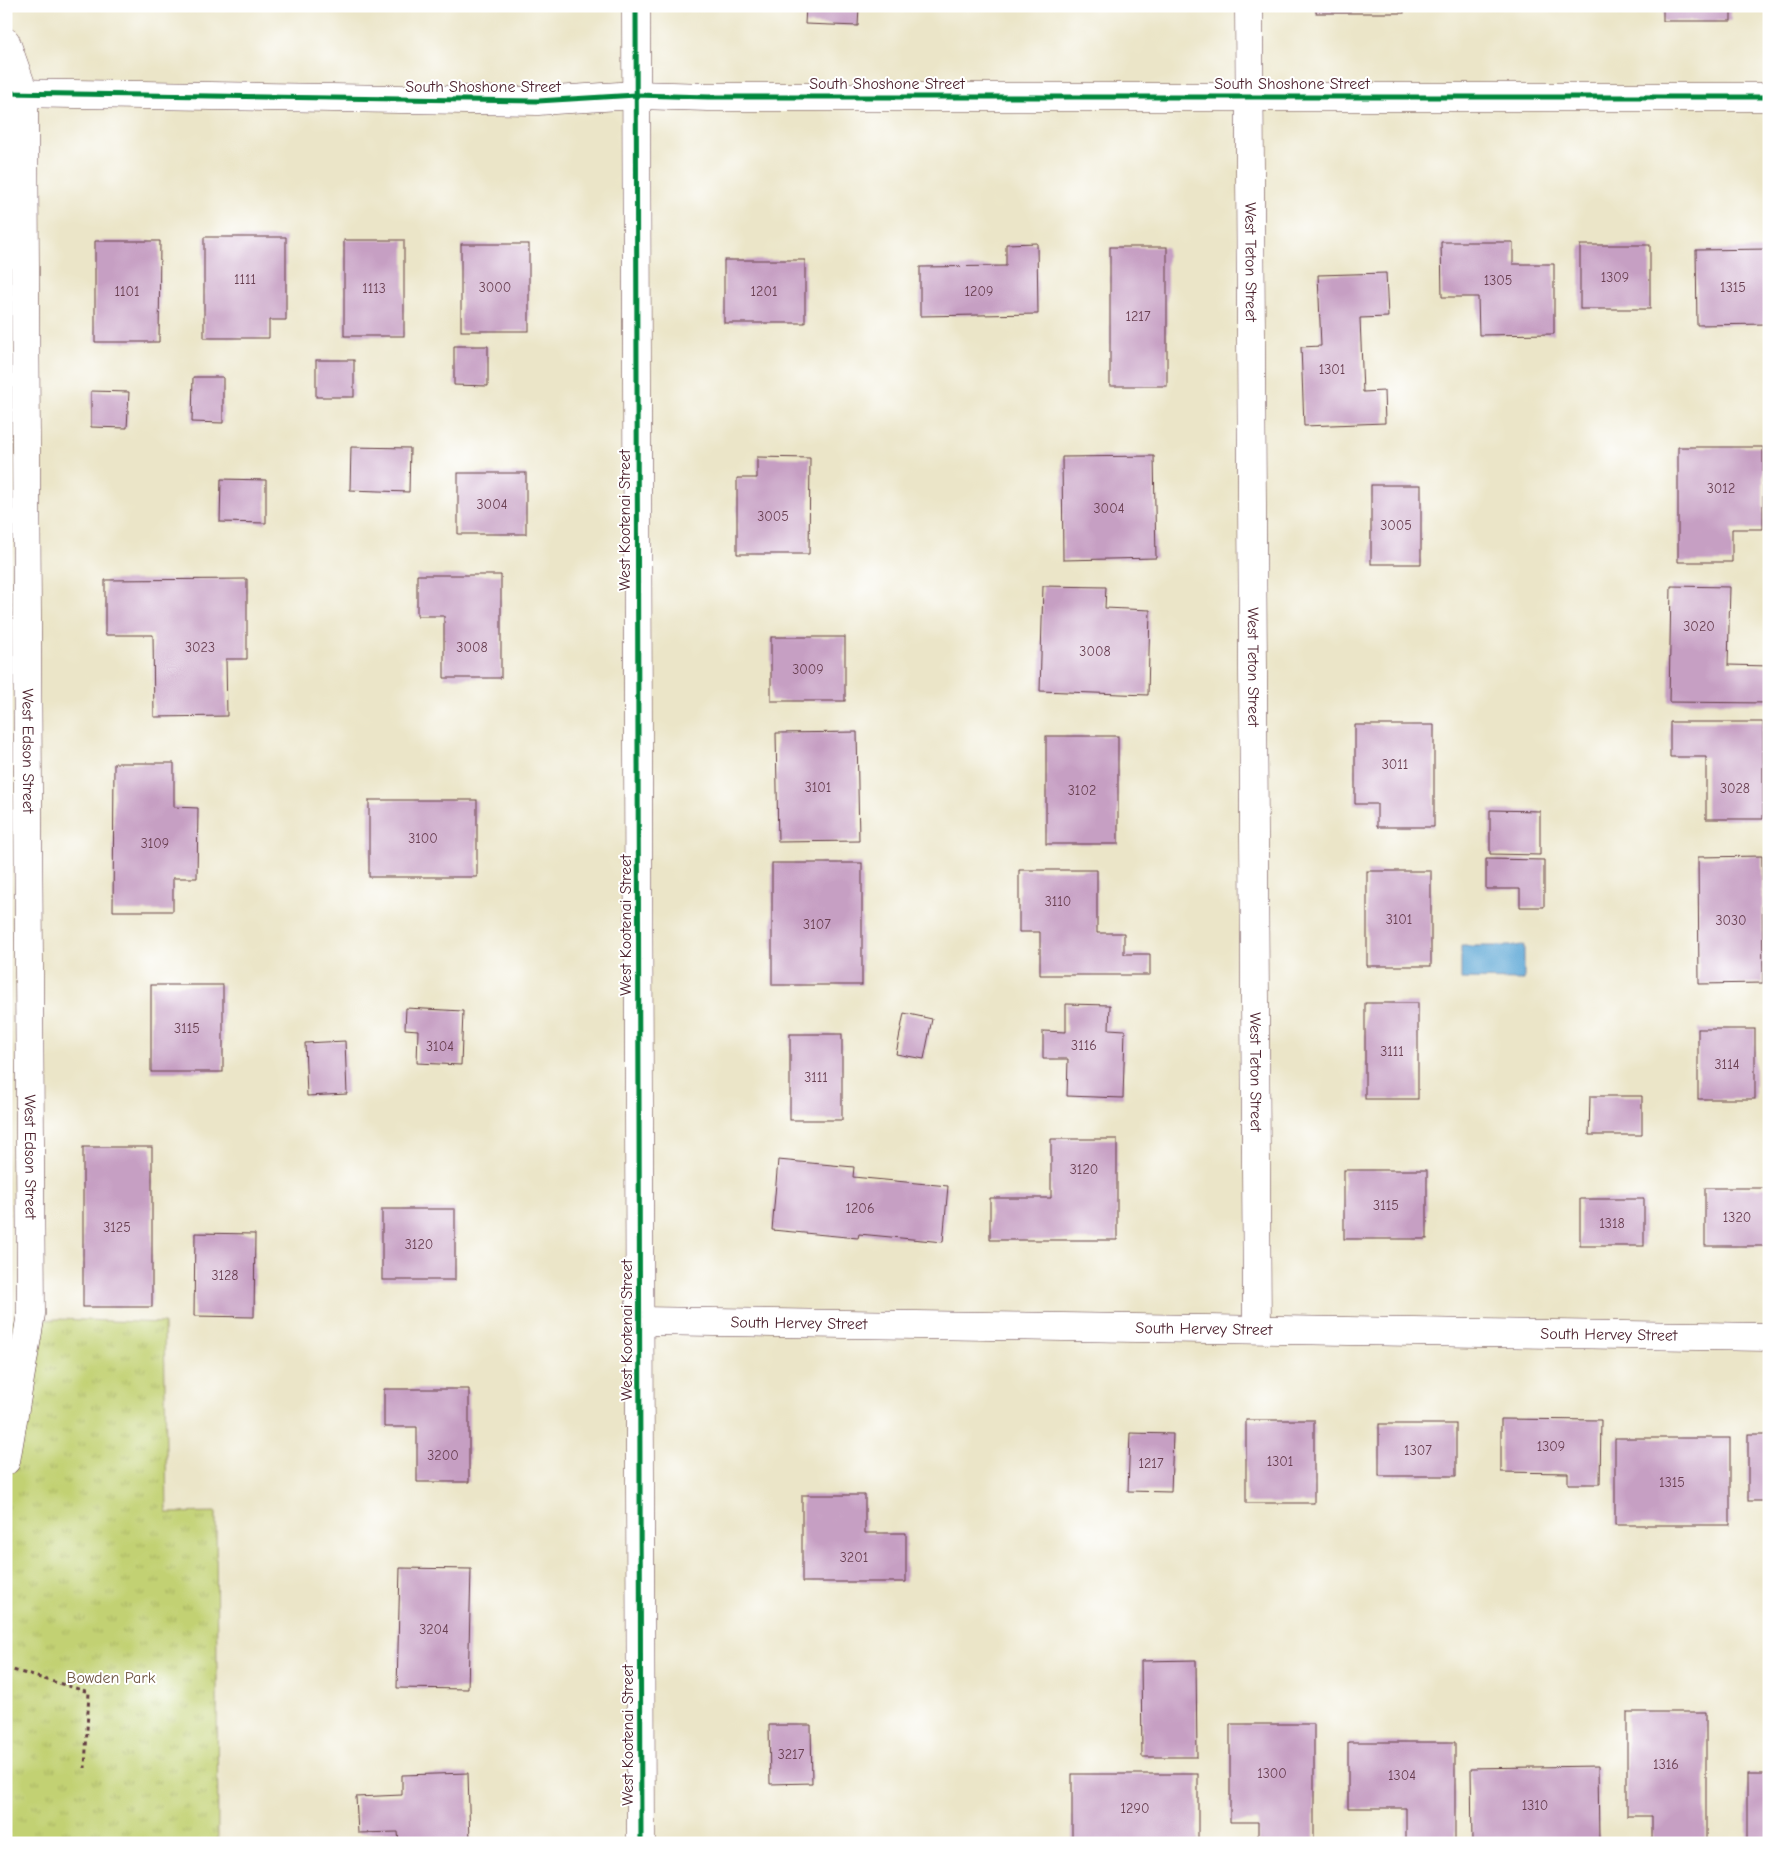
<svg xmlns="http://www.w3.org/2000/svg" width="1775" height="1849" font-family="'Comic Neue',sans-serif">
<style>
.park{fill:url(#park-tufts);stroke:#86784f}
.water{fill:#5da7d5;stroke:#546380}
.building{fill:#c69fc3}
.lines{fill:none;stroke-linecap:round;stroke-linejoin:round}
.street-casing{stroke:#623d43;stroke-width:29}
.secondary-casing{stroke:#623d43;stroke-width:29}
.path{stroke:#623d43;stroke-width:3;stroke-dasharray:4 4;stroke-linecap:butt}
.street{stroke:#fff;stroke-width:28}
.secondary{stroke:#fff;stroke-width:28}
.cycleway-casing{stroke:#fff;stroke-width:8}
.cycleway{stroke:#00873e;stroke-width:5}
.labels{text-anchor:middle;dominant-baseline:central;stroke-width:4;stroke-linejoin:round;paint-order:stroke}
.number-label{font-size:14px;fill:#693f51}
.street-label{font-size:16px;fill:#4a1f2b;stroke:#fff}
.park-label{font-size:16px;fill:#6e5441;stroke:#fff}
</style>
<defs>
<pattern id="park-tufts" width="24" height="20" patternUnits="userSpaceOnUse" patternTransform="scale(1.25)"><rect width="24" height="20" fill="#c2d173"/><path d="M3 7l-1-3M5 7V3M7 7l1-3M15 17l-1-3M17 17v-4M19 17l1-3" fill="none" stroke="#a8b364"/></pattern>
</defs>
<rect width="100%" height="100%" fill="#fff"/>
<filter id="ink" filterUnits="userSpaceOnUse"><feTurbulence type="fractalNoise" baseFrequency=".02" numOctaves="2"/><feDisplacementMap in="SourceGraphic" scale="10" xChannelSelector="R" yChannelSelector="G"/><feConvolveMatrix kernelMatrix="1 2 1 2 8 2 1 2 1" color-interpolation-filters="sRGB"/></filter>
<filter id="wash" filterUnits="userSpaceOnUse"><feTurbulence type="fractalNoise" baseFrequency=".0096" numOctaves="4" result="noise"/><feDisplacementMap in="SourceGraphic" scale="20" xChannelSelector="R" yChannelSelector="G"/><feGaussianBlur stdDeviation="1.12" result="paint"/><feColorMatrix in="noise" values="0 0 0 0 0 0 0 0 0 0 0 0 0 0 0 0 0 1.4 0 .05"/><feComposite in="paint" operator="in"/></filter>
<g filter="url(#wash)">
<rect width="100%" height="100%" fill="#ebe5c8"/>
<polygon class="park" points="58,1319 164,1323 167,1513 216,1512 218,1843 6,1843 6,1321"/>
<polygon class="water" points="1461,946 1524,946 1524,980 1461,979"/>
<g id="blocks">
<g class="building">
<polygon points="806,6 859,6 858,26 805,24"/>
<rect x="1316" y="6" width="88" height="7"/>
<rect x="1663" y="6" width="68" height="15"/>
<polygon points="204,237 286,237 286,320 269,320 269,338 204,338"/>
<rect x="344" y="240" width="60" height="96"/>
<polygon points="95,241 160,241 159,342 95,342"/>
<polygon points="1441,242 1513,242 1513,264 1554,264 1554,334 1479,335 1478,297 1442,297"/>
<polygon points="1037,243 1038,314 920,316 920,267 1006,266 1006,244"/>
<rect x="461" y="244" width="68" height="87"/>
<rect x="1580" y="245" width="70" height="64"/>
<rect x="1110" y="247" width="57" height="139"/>
<polygon points="1769,249 1769,324 1697,325 1696,250"/>
<rect x="724" y="260" width="81" height="63"/>
<polygon points="1386,273 1388,317 1360,318 1363,392 1384,391 1385,423 1304,426 1301,347 1321,346 1318,275"/>
<polygon points="454,346 488,346 488,386 454,385"/>
<rect x="316" y="360" width="38" height="37"/>
<polygon points="193,377 223,377 223,423 192,422"/>
<polygon points="91,391 129,392 127,428 91,427"/>
<polygon points="351,447 410,448 409,492 350,490"/>
<polygon points="1678,447 1763,447 1763,529 1732,529 1732,562 1678,562"/>
<polygon points="1154,456 1156,558 1063,560 1062,457"/>
<polygon points="757,457 810,458 809,554 737,554 737,478 757,478"/>
<rect x="458" y="473" width="68" height="61"/>
<polygon points="221,479 266,480 266,523 220,522"/>
<rect x="1371" y="485" width="50" height="79"/>
<polygon points="417,575 501,575 501,678 444,678 444,616 417,616"/>
<polygon points="247,579 247,659 226,659 227,716 154,717 153,635 105,635 105,580"/>
<polygon points="1043,586 1106,587 1105,608 1150,610 1148,695 1040,691"/>
<polygon points="1671,586 1730,587 1728,665 1769,666 1769,703 1669,702"/>
<rect x="771" y="637" width="74" height="64"/>
<polygon points="1670,722 1763,722 1763,819 1706,819 1706,757 1670,757"/>
<polygon points="1355,725 1434,725 1434,827 1377,827 1377,804 1355,804"/>
<polygon points="857,732 859,841 778,842 776,733"/>
<rect x="1046" y="736" width="72" height="108"/>
<polygon points="114,763 174,763 174,807 198,808 197,878 173,878 173,911 113,911"/>
<rect x="369" y="800" width="108" height="77"/>
<polygon points="1490,810 1540,811 1540,855 1490,854"/>
<polygon points="1762,856 1763,983 1699,984 1698,857"/>
<polygon points="1486,859 1544,860 1544,907 1520,907 1520,889 1486,889"/>
<rect x="772" y="863" width="90" height="122"/>
<polygon points="1019,870 1097,870 1097,933 1124,933 1124,954 1150,954 1150,975 1040,975 1040,932 1019,932"/>
<rect x="1367" y="871" width="64" height="95"/>
<rect x="151" y="985" width="72" height="87"/>
<rect x="1365" y="1003" width="53" height="96"/>
<polygon points="1066,1004 1110,1005 1109,1029 1125,1030 1123,1098 1067,1096 1068,1059 1043,1059 1043,1031 1066,1032"/>
<polygon points="406,1008 463,1011 461,1065 417,1063 418,1030 405,1029"/>
<polygon points="904,1013 932,1019 924,1059 896,1054"/>
<rect x="1698" y="1029" width="57" height="70"/>
<rect x="790" y="1034" width="52" height="86"/>
<polygon points="345,1041 347,1094 307,1096 305,1043"/>
<polygon points="1590,1096 1642,1096 1642,1135 1589,1135"/>
<polygon points="1051,1139 1117,1139 1117,1240 990,1240 990,1198 1051,1198"/>
<rect x="83" y="1147" width="69" height="160"/>
<polygon points="778,1160 854,1167 853,1177 948,1186 943,1242 859,1234 858,1238 772,1230"/>
<rect x="1344" y="1170" width="83" height="69"/>
<rect x="1705" y="1188" width="64" height="58"/>
<rect x="1580" y="1199" width="64" height="47"/>
<rect x="382" y="1209" width="73" height="71"/>
<polygon points="195,1233 255,1234 254,1317 194,1316"/>
<polygon points="384,1389 469,1389 469,1482 417,1482 417,1427 384,1427"/>
<polygon points="1501,1419 1601,1420 1600,1484 1568,1484 1568,1473 1501,1472"/>
<rect x="1246" y="1420" width="68" height="83"/>
<rect x="1379" y="1424" width="77" height="52"/>
<polygon points="1130,1433 1173,1434 1171,1492 1128,1491"/>
<rect x="1748" y="1434" width="21" height="67"/>
<rect x="1615" y="1438" width="115" height="87"/>
<polygon points="802,1495 865,1495 865,1533 906,1533 906,1582 802,1582"/>
<polygon points="400,1568 471,1569 468,1689 397,1688"/>
<polygon points="1196,1660 1197,1757 1142,1757 1141,1661"/>
<polygon points="1627,1712 1706,1712 1706,1843 1652,1843 1652,1816 1627,1816"/>
<polygon points="1230,1724 1314,1724 1314,1843 1258,1843 1258,1822 1230,1822"/>
<polygon points="769,1725 811,1725 812,1783 770,1784"/>
<polygon points="1348,1742 1455,1742 1455,1843 1406,1843 1406,1808 1348,1808"/>
<polygon points="1598,1766 1599,1842 1472,1843 1471,1768"/>
<polygon points="468,1773 470,1843 399,1843 398,1832 358,1833 356,1797 402,1795 402,1775"/>
<rect x="1072" y="1774" width="126" height="69"/>
<rect x="1747" y="1774" width="22" height="69"/>
</g>
</g>
</g>
<g filter="url(#ink)">
<use href="#blocks" fill-opacity="0" stroke="#623d43" stroke-width="1"/>
<g class="lines">
<g class="street-casing">
<g id="street">
<path id="s1" d="M1249,6L1257,1329"/>
<path id="s2" d="M6,42L24,93L31,1314L6,1461"/>
<polyline points="6,93 538,101 636,95 708,97 1769,97"/>
<path id="s3" d="M639,1321L1769,1337"/>
</g>
</g>
<g class="secondary-casing">
<polyline id="secondary" points="636,6 641,1843"/>
</g>
<polyline class="path" points="6,1668 89,1692 85,1768"/>
<use href="#street" class="street"/>
<use href="#secondary" class="secondary"/>
<g class="cycleway-casing">
<g id="cycleway">
<polyline points="636,6 641,1843"/>
<polyline points="6,93 538,101 636,95 708,97 1769,97"/>
</g>
</g>
<use href="#cycleway" class="cycleway"/>
</g>
</g>
<g class="labels">
<g class="number-label">
<text x="1615" y="277">1309</text>
<text x="245" y="279">1111</text>
<text x="1498" y="280">1305</text>
<text x="495" y="287">3000</text>
<text x="1733" y="287">1315</text>
<text x="374" y="288">1113</text>
<text x="127" y="291">1101</text>
<text x="764" y="291">1201</text>
<text x="979" y="291">1209</text>
<text x="1138" y="316">1217</text>
<text x="1332" y="369">1301</text>
<text x="1721" y="488">3012</text>
<text x="492" y="504">3004</text>
<text x="1109" y="508">3004</text>
<text x="773" y="516">3005</text>
<text x="1396" y="525">3005</text>
<text x="1699" y="626">3020</text>
<text x="200" y="647">3023</text>
<text x="472" y="647">3008</text>
<text x="1095" y="651">3008</text>
<text x="808" y="669">3009</text>
<text x="1395" y="764">3011</text>
<text x="818" y="787">3101</text>
<text x="1735" y="788">3028</text>
<text x="1082" y="790">3102</text>
<text x="423" y="838">3100</text>
<text x="155" y="843">3109</text>
<text x="1058" y="901">3110</text>
<text x="1399" y="919">3101</text>
<text x="1731" y="920">3030</text>
<text x="817" y="924">3107</text>
<text x="187" y="1028">3115</text>
<text x="1084" y="1045">3116</text>
<text x="440" y="1046">3104</text>
<text x="1392" y="1051">3111</text>
<text x="1727" y="1064">3114</text>
<text x="816" y="1077">3111</text>
<text x="1084" y="1169">3120</text>
<text x="1386" y="1205">3115</text>
<text x="860" y="1208">1206</text>
<text x="1737" y="1217">1320</text>
<text x="1612" y="1223">1318</text>
<text x="117" y="1227">3125</text>
<text x="419" y="1244">3120</text>
<text x="225" y="1275">3128</text>
<text x="1551" y="1446">1309</text>
<text x="1418" y="1450">1307</text>
<text x="443" y="1455">3200</text>
<text x="1280" y="1461">1301</text>
<text x="1151" y="1463">1217</text>
<text x="1672" y="1482">1315</text>
<text x="854" y="1557">3201</text>
<text x="434" y="1629">3204</text>
<text x="791" y="1754">3217</text>
<text x="1666" y="1764">1316</text>
<text x="1272" y="1773">1300</text>
<text x="1402" y="1775">1304</text>
<text x="1535" y="1805">1310</text>
<text x="1135" y="1808">1290</text>
</g>
<g class="street-label">
<text x="887" y="84">South Shoshone Street</text>
<text x="1292" y="84">South Shoshone Street</text>
<text x="483" y="87">South Shoshone Street</text>
<text stroke="none"><textPath href="#s1" startOffset="256">West Teton Street</textPath></text>
<text transform="translate(625 520) rotate(-90)">West Kootenai Street</text>
<text stroke="none"><textPath href="#s1" startOffset="661">West Teton Street</textPath></text>
<text stroke="none"><textPath href="#s2" startOffset="712">West Edson Street</textPath></text>
<text transform="translate(626 925) rotate(-90)">West Kootenai Street</text>
<text stroke="none"><textPath href="#s1" startOffset="1066">West Teton Street</textPath></text>
<text stroke="none"><textPath href="#s2" startOffset="1118">West Edson Street</textPath></text>
<text stroke="none"><textPath href="#s3" startOffset="160">South Hervey Street</textPath></text>
<text stroke="none"><textPath href="#s3" startOffset="565">South Hervey Street</textPath></text>
<text transform="translate(627 1330) rotate(-90)">West Kootenai Street</text>
<text stroke="none"><textPath href="#s3" startOffset="970">South Hervey Street</textPath></text>
<text transform="translate(628 1735) rotate(-90)">West Kootenai Street</text>
</g>
<g class="park-label">
<text x="111" y="1678">Bowden Park</text>
</g>
</g>
<rect width="1775" height="1849" fill="none" stroke="#fff" stroke-width="25"/>
</svg>
